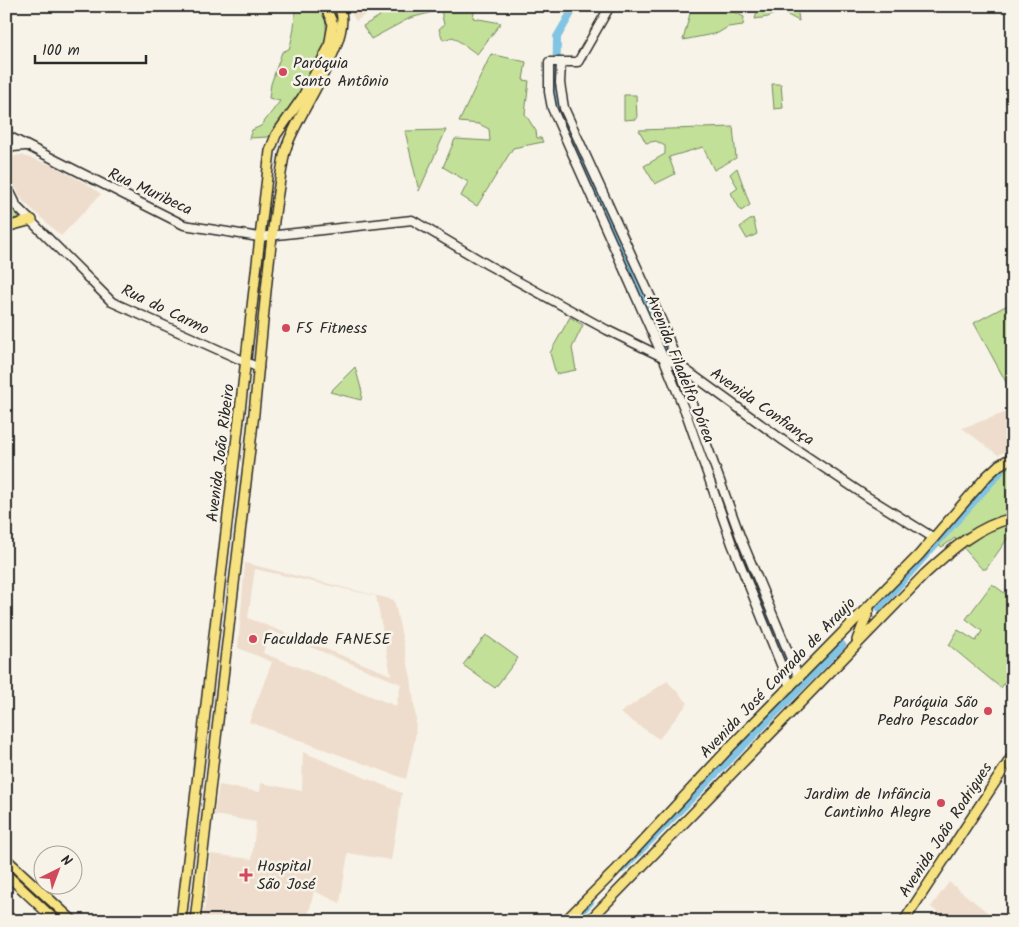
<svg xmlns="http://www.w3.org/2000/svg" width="1019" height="927" font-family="Kalam,sans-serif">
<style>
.built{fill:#edc;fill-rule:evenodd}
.green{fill:#c2e098;stroke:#768662}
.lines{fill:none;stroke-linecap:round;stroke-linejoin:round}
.canal{stroke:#82c4e3;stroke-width:8}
.minor-casing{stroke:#2b2b2b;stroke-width:11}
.major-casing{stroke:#2b2b2b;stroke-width:12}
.minor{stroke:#f7f3e8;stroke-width:8}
.major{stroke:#f7e281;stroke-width:9}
.poi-dot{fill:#d1495b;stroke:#f7f3e8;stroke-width:2}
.labels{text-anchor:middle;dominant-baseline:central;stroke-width:5;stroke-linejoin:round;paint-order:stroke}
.poi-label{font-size:16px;fill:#2b2b2b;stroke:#f7f3e8;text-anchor:start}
.street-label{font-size:16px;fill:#2b2b2b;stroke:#f7f3e8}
</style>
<rect width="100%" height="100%" fill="#f7f3e8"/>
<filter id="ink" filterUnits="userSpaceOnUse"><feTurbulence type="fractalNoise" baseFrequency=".02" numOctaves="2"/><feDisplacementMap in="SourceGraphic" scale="10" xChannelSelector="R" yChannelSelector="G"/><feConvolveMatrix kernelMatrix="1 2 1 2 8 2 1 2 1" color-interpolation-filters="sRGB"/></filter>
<g filter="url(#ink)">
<g class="built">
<polygon points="347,6 378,6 356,21"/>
<polygon points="21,155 52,165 87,184 101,194 61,236 23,201 11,179 7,168 11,157"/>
<polygon points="1013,410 1013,448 998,455 962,428"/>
<path d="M245,563L394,600L411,678L416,719L415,739L406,779L249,722L272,662L238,648ZM255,569L376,596L391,675L248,618ZM269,630L401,684L396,706L263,653Z"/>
<polygon points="667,681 688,703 659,739 620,713"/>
<polygon points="303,752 402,793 391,860 348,853 340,903 314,891 307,921 203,921 211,854 252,859 256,822 214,815 219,785 260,792 261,783 302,791"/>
<polygon points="949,882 977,904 999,921 948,921 931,907"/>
</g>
<g class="green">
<path d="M295,6H321C325,15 327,26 326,36C322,62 285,116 268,137L249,138L252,130L261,126L280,101L269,98L271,84L282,52L289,49C294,34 295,22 295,6Z"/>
<polygon points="378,6 475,6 473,18 501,23 477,54 453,37 443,40 439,29 444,25 441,10 410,18 371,39 363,26 380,16 375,8"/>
<polygon points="692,6 723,6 744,17 743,25 728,27 718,33 683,40"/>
<polygon points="759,6 797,6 799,21 780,11 768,17 755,19"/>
<polygon points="491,54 526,62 523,80 529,81 525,114 536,131 537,138 541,138 543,142 513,148 477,206 461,196 468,182 443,167 455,139 490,141 489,129 479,124 459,122"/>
<polygon points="772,84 781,84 783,108 774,109"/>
<polygon points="624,95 636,95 637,119 624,120"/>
<polygon points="733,127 736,158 714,170 703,147 669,157 675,174 655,184 644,166 665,154 665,146 656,141 646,143 639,130"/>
<polygon points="446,130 419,191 405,131"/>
<polygon points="737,168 750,205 741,211 731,193 738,188 730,174"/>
<polygon points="6,201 24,218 13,219 6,222"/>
<polygon points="753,218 757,234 747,239 740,227"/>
<polygon points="1013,302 1013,395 974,323"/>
<polygon points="570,317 583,325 572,348 576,370 556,374 550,353"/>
<polygon points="355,367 362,392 361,400 330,392"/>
<polygon points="1013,465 1013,531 986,569 982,569 955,538 942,547 939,545 1000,472"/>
<polygon points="992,584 1013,599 1013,670 1001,688 949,645 958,630 976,641 982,631 966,619"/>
<polygon points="486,635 518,658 495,688 463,665"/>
</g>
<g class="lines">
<g class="canal">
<polyline points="575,6 557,37 556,106 669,351"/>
<polyline points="677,375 692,421"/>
<polyline points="700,443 797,686"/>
<polyline points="879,607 1000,472"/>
<polyline points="622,869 842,645"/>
<polyline points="572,921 590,902"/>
</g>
<g class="minor-casing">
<g id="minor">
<polyline points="610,6 578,62 549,62 549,92 552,108 663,357 687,416 732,544 790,687"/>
<polyline points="561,63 560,83 564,108 663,324 740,536 799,678"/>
<polyline points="6,135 184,225 259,237 412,220 488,265 607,330 679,365 784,441 866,496 934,538"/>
<polyline points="6,151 13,147 25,146"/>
<polyline points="6,184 15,202"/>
<polyline points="6,196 112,302 259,368"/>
</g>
</g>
<g class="major-casing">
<g id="major">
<polyline points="6,227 32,220"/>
<polyline points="857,640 869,610"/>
<polyline points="6,859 73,921"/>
<polyline points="6,874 56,921"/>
<polyline points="181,921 270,151 276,135 302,98 329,47 333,24 325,6"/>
<path d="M195,921C213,761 232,600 251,440C262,346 267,250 284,156C290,121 359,34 338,6"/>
<polyline points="565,921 614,872 733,744 919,555 987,476 999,465 1013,457"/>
<path d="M589,921L925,574C951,550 977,526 1013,518"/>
<polyline points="904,921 1013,755"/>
</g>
</g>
<use href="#minor" class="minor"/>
<use href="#major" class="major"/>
</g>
</g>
<g class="poi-dot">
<circle cx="283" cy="72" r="5"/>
<circle cx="286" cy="328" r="5"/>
<circle cx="253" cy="639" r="5"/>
<circle cx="988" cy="711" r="5"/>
<circle cx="941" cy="803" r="5"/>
<path d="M243.5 867.5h5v5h5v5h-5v5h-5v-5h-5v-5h5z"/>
</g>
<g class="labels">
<g class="poi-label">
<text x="293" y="63">Paróquia<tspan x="293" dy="18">Santo Antônio</tspan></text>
<text x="296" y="328">F5 Fitness</text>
<text x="263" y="639">Faculdade FANESE</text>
<text x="978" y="702" text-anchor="end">Paróquia São<tspan x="978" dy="18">Pedro Pescador</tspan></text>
<text x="931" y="794" text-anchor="end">Jardim de Infãncia<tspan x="931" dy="18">Cantinho Alegre</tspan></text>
<text x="257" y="866">Hospital<tspan x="257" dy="18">São José</tspan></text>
</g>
<g class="street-label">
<text transform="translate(150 192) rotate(25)">Rua Muribeca</text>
<text transform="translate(165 310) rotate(26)">Rua do Carmo</text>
<text transform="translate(680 369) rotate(68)">Avenida Filadelfo Dórea</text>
<text transform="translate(762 407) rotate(35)">Avenida Confiança</text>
<text transform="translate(221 453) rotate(-83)">Avenida João Ribeiro</text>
<text transform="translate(778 678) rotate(-46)">Avenida José Conrado de Araujo</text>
<text transform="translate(946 830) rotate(-57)">Avenida João Rodrigues</text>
</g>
</g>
<rect width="1019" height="927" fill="none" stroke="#f7f3e8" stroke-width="25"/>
<rect x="12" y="12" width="994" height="902" fill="none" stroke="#2b2b2b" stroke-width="2" filter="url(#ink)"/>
<g transform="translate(58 870) rotate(42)"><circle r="24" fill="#f7f3e8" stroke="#a5a39c"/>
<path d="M0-4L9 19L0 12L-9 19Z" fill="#d1495b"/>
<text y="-8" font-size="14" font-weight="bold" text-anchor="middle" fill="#2b2b2b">N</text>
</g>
<path d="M35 55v8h111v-8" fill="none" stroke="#2b2b2b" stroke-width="2.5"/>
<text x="42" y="55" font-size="15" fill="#2b2b2b" stroke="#f7f3e8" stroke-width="4" paint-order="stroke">100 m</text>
</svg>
